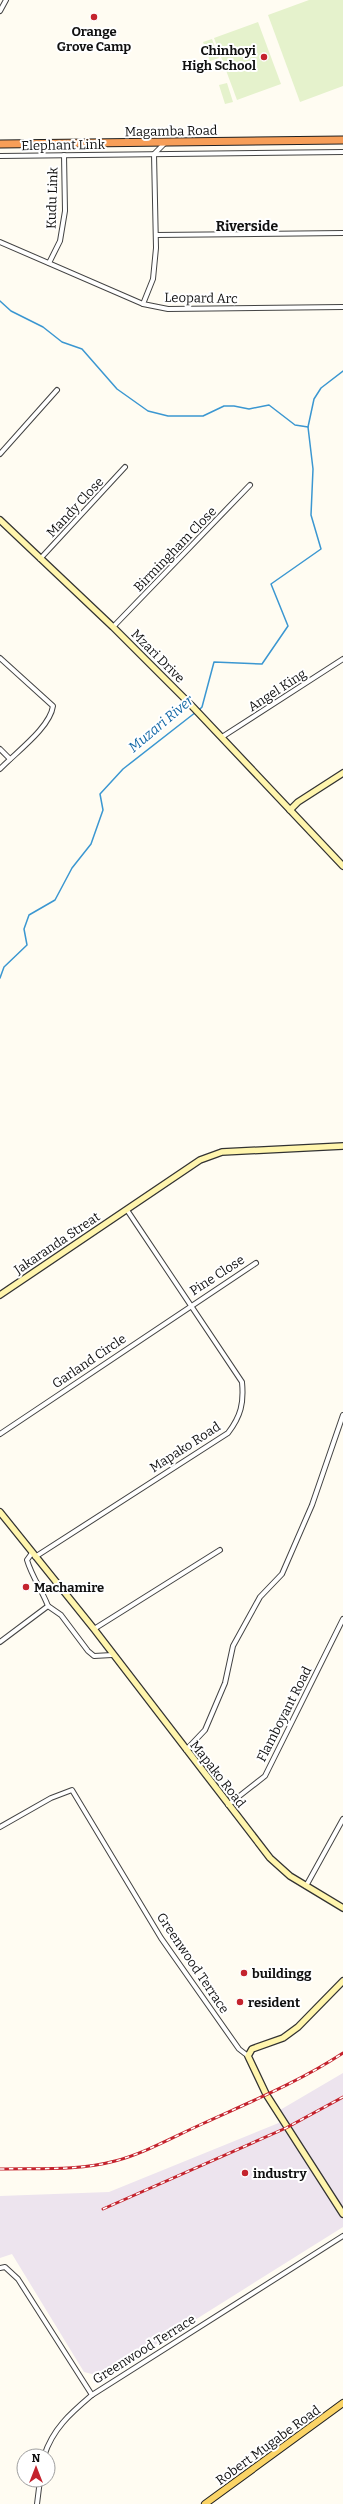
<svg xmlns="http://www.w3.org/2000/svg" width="343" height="2504" font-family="Bitter,serif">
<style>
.industrial{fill:#ede4ee}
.pitch{fill:#e5f2cc}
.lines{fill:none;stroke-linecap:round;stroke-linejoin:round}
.stream{stroke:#3b97d1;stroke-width:1.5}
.street-casing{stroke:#434343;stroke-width:6}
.secondary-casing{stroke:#323232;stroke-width:8}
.primary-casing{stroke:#212121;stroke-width:8}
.highway-casing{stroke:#212121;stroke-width:9}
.street{stroke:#fff;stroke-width:4}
.secondary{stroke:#fff5ad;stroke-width:5.5}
.primary{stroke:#fbd466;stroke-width:6}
.highway{stroke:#f79e58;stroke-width:7}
.rail-casing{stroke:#c4232d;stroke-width:3}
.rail{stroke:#fff;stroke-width:1.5;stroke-dasharray:4.5;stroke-linecap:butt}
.poi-dot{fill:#c4232d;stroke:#fff;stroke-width:1.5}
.labels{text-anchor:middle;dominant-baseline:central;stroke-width:4;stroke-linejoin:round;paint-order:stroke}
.poi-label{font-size:13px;font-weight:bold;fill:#101010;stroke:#fff;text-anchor:start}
.street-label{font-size:13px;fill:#101010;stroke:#fff}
.neighbourhood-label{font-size:14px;font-weight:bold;fill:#101010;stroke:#fff}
.water-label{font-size:14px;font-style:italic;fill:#1569a6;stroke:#fff}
</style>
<rect width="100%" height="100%" fill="#fffcf2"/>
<polygon class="industrial" points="343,2073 343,2227 104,2377 84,2372 12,2254 0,2258 0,2196 109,2192 286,2120 280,2110"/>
<g class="pitch">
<polygon points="309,0 343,0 343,86 300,102 268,15"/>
<polygon points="258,22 281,84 237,100 214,38"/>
<polygon points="212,39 219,58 210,61 203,42"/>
<polygon points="227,83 233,102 225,104 219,85"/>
</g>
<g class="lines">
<g class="stream">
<polyline points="0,301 11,311 43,327 62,342 82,349 117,389 148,411 168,416 203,416 224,406 234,406 249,409 269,405 295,425 308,427"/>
<polyline points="199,710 202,707 214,662 262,664 288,626 271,584 321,549 311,515 313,469 308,427 314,399 321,388 343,371"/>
<polyline points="0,978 4,967 27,945 24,929 29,915 55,900 72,868 91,844 103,810 100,794 123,769 196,712"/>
</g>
<g class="street-casing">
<g id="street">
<polyline points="0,11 6,0"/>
<polyline points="0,156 343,152"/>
<polyline points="156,235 343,233"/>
<polyline points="0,242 143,304 168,309 343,307"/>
<polyline points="49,263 60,241 65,211 64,155"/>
<polyline points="143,304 153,279 156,248 154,154 165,143"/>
<polyline points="0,454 57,390"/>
<polyline points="40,559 125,467"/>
<polyline points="113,627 250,485"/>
<path d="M0,658L53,706C50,728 15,753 0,769"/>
<polyline points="222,737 343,659"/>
<polyline points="0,749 10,759"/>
<polyline points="0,1434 256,1263"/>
<path d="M35,1557L228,1433C241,1416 244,1403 242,1382L127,1210"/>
<polyline points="48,1606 61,1615 88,1651 94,1656 112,1655"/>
<polyline points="94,1629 220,1550"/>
<path d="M0,1642L48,1606C42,1590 32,1577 27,1560L32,1553"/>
<polyline points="186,1750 205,1730 225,1683 233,1646 260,1597 282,1574 312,1505 343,1415"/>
<polyline points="228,1805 265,1776 343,1619"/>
<polyline points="0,1827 51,1798 72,1790 161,1938 239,2049 248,2056"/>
<polyline points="306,1886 343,1819"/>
<polyline points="0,2268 5,2267 18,2279 92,2395 343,2236"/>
<path d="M44,2456C53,2428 71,2413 92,2395"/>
<polyline points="37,2504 40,2480"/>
</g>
</g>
<g class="secondary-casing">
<g id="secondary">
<polyline points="0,520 113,627 191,705 343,866"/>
<polyline points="290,810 298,802 343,773"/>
<polyline points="0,1295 200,1160 222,1152 343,1146"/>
<polyline points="0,1512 94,1629 270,1858 290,1876 343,1908"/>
<polyline points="343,1981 298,2027 283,2038 252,2049 248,2056 266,2094 343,2214"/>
</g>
</g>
<g class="primary-casing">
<polyline id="primary" points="205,2504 343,2403"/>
</g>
<g class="highway-casing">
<polyline id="highway" points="0,144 343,140"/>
</g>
<use href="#street" class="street"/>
<use href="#secondary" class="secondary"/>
<use href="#primary" class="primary"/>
<use href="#highway" class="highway"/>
<g class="rail-casing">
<g id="rail">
<path d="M0,2169C38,2168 78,2171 115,2161C145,2153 173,2137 202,2124C250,2102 299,2082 343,2053"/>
<polyline points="103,2209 286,2128 343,2097"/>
</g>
</g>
<use href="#rail" class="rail"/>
</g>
<g class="poi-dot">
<circle cx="94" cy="17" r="4"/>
<circle cx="264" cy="57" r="4"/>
<circle cx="26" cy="1587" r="4"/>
<circle cx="244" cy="1973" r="4"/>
<circle cx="240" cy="2002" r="4"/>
<circle cx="245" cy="2173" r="4"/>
</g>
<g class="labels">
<g class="poi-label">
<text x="94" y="31" text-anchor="middle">Orange<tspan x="94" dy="15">Grove Camp</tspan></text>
<text x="256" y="50" text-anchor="end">Chinhoyi<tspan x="256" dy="15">High School</tspan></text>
<text x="34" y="1587">Machamire</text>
<text x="252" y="1973">buildingg</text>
<text x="248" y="2002">resident</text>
<text x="253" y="2173">industry</text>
</g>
<g class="street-label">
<text transform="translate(171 131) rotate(-1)">Magamba Road</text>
<text transform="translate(63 145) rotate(-1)">Elephant Link</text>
<text transform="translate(52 198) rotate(-88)">Kudu Link</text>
<text transform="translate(201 298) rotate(1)">Leopard Arc</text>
<text transform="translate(75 507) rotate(-47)">Mandy Close</text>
<text transform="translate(175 549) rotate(-46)">Birmingham Close</text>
<text transform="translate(158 656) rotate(45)">Mzari Drive</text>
<text transform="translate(277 690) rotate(-33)">Angel King</text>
<text transform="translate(57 1243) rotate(-34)">Jakaranda Streat</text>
<text transform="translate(217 1275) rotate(-33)">Pine Close</text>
<text transform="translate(89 1361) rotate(-34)">Garland Circle</text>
<text transform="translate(185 1447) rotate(-33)">Mapako Road</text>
<text transform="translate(284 1714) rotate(-63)">Flamboyant Road</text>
<text transform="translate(218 1774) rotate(52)">Mapako Road</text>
<text transform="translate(193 1963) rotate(56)">Greenwood Terrace</text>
<text transform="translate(144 2349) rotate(-32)">Greenwood Terrace</text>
<text transform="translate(268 2445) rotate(-36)">Robert Mugabe Road</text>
</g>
<g class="neighbourhood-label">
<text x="247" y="226">Riverside</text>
</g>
<g class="water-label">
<text transform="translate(161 724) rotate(-40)">Muzari River</text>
</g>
</g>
<g transform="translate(36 2468)"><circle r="19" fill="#ffffff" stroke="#9f9f9f"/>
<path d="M0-3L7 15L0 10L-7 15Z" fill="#c4232d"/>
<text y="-6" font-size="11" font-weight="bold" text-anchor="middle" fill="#101010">N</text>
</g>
</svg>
